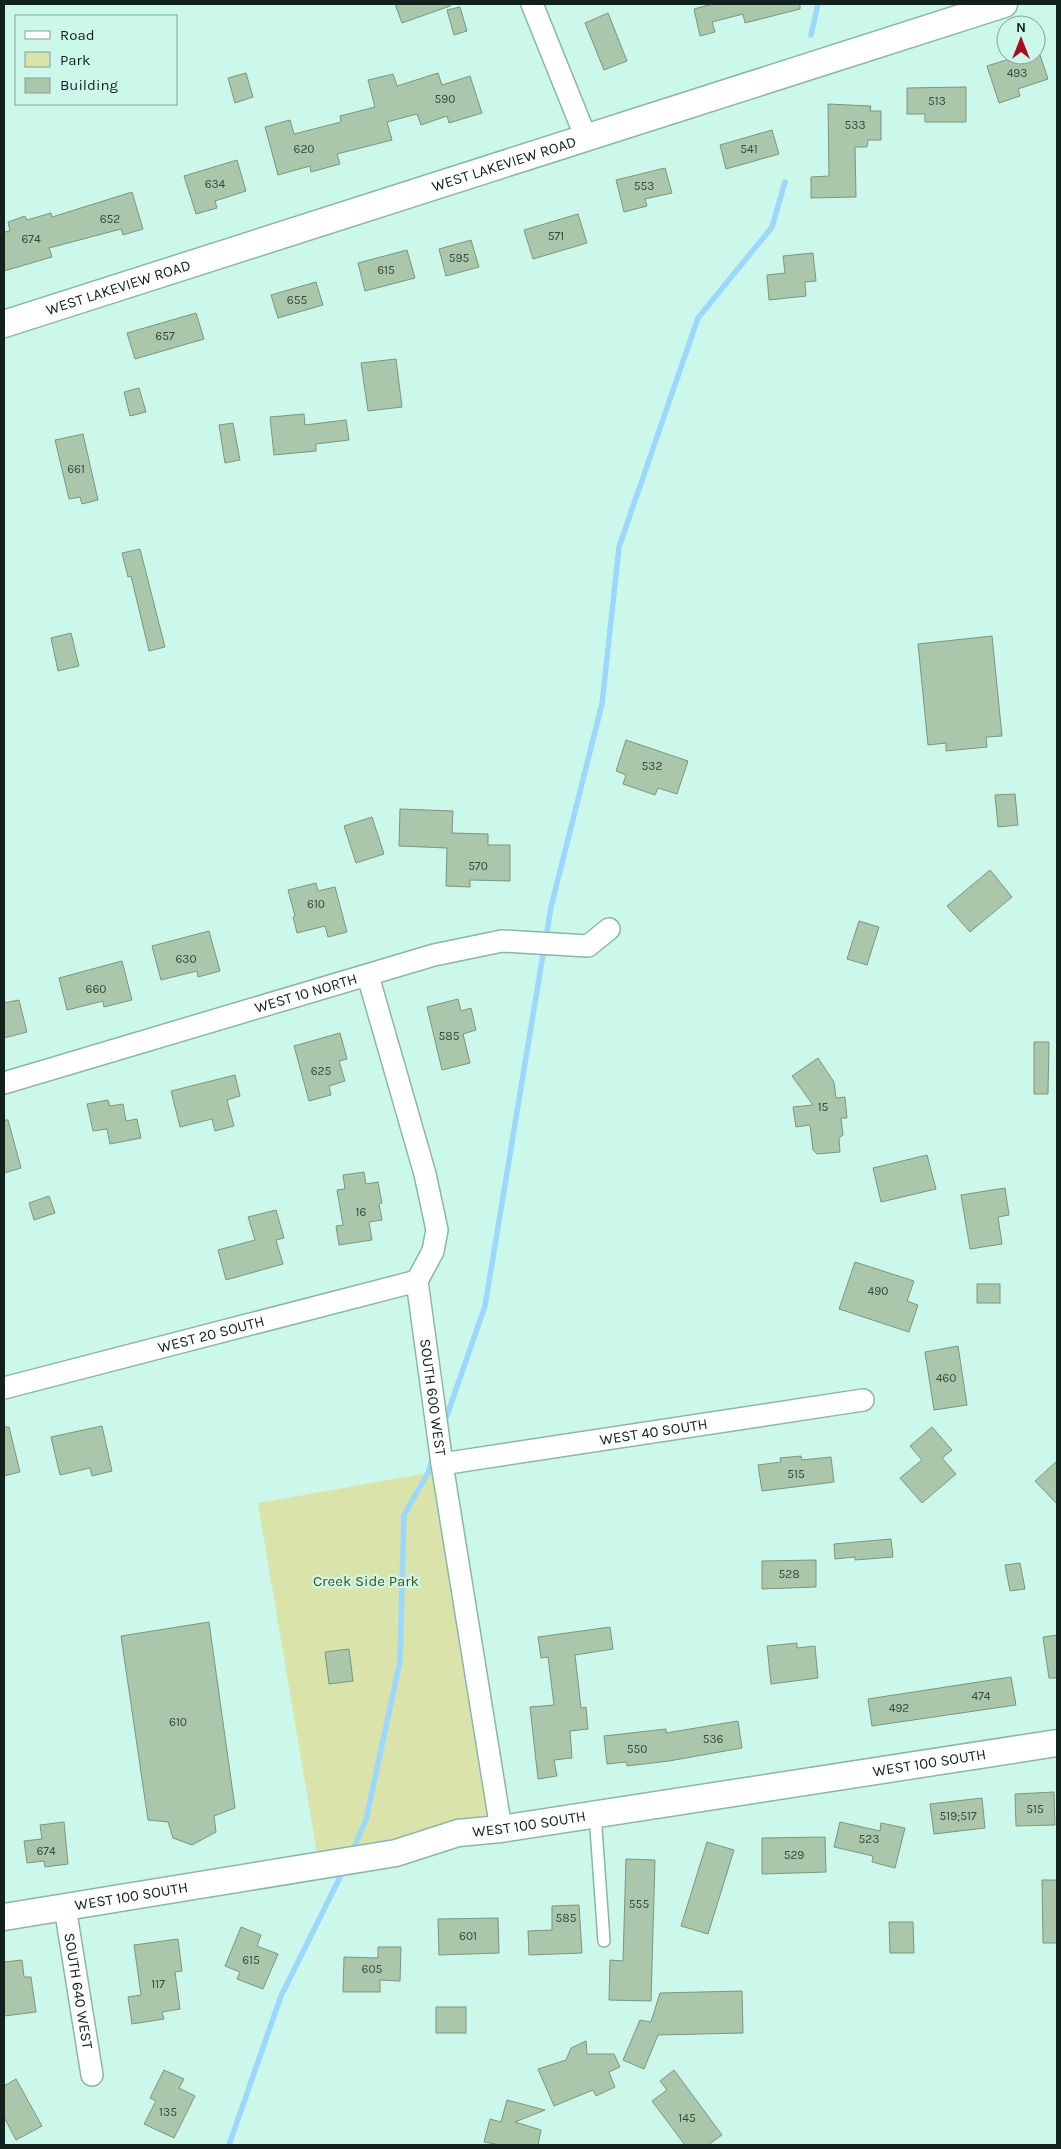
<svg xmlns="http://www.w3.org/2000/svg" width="1061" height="2149" font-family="Karla,sans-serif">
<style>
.green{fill:#dae4aa}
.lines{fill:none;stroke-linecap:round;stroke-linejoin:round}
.stream{stroke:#9cd8fd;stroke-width:5.5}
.building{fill:#aac6ab;stroke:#7c967d}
.service-casing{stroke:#8cb5aa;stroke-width:14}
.minor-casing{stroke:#8cb5aa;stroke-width:24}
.tertiary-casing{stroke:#8cb5aa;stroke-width:29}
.service{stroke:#fff;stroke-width:11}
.minor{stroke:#fff;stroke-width:21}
.tertiary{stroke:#fff;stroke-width:26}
.labels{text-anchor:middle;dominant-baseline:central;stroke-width:4.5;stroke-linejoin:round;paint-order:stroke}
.number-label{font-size:12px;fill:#374a40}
.street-label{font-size:15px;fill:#11211d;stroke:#ccf8eb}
.park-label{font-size:15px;fill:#4b5119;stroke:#ccf8eb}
</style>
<rect width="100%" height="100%" fill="#ccf8eb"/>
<polygon class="green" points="442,1464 501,1829 319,1866 258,1503 428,1473"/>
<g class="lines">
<g class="stream">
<polyline points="811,35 818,4"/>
<polyline points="546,939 551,907 602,704 619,547 698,318 772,227 785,182"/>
<polyline points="444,1424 485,1306 544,948"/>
<polyline points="351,1854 366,1820 400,1661 404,1515 428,1473 433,1457"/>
<polyline points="229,2145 281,1996 344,1869"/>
</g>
</g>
<g class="building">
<polygon points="395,4 450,4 450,6 402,23"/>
<polygon points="713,4 800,4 800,9 745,23 743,14 712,22 715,32 700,36 694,9"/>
<polygon points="460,7 467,31 454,35 447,10"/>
<polygon points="608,13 627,61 604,70 585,23"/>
<polygon points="1022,55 1040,55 1048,79 1018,89 1020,96 999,103 987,66"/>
<polygon points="246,73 253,97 235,103 228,78"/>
<polygon points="438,73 442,85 470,76 482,113 449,123 447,116 421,125 417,114 387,122 392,140 337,154 340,164 311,172 310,166 278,175 265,127 290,120 294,134 341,122 340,116 375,107 368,80 393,74 397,86"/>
<polygon points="966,87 966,122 925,122 925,114 907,114 907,88"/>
<polygon points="828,104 871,106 870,111 881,111 881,140 868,140 867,147 855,147 856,197 811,198 811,177 829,176"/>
<polygon points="772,130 779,154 726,169 720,145"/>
<polygon points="237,160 246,191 215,201 217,208 196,214 184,176"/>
<polygon points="665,168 672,193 645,199 647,206 624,212 616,180"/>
<polygon points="132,192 143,229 123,235 121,229 49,248 52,257 4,271 4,232 10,231 8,222 25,216 27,220 51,213 52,217"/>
<polygon points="578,214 587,243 533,259 524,230"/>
<polygon points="471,240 479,267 446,276 439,249"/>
<polygon points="407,250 415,278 365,291 358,263"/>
<polygon points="813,253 816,281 805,282 806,296 769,300 767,275 785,273 783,256"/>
<polygon points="316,282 323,305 278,318 271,295"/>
<polygon points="196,313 204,339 135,359 127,333"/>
<polygon points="396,359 402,407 368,411 361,363"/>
<polygon points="139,388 146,412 130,416 124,392"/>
<polygon points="304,414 305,425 346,420 349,440 316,444 316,451 274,455 270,417"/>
<polygon points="233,423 240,460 225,463 219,425"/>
<polygon points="83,434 98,500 82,504 80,497 69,499 55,440"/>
<polygon points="140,549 165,647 149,651 131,576 128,577 122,553"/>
<polygon points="71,633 79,666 58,671 51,638"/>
<polygon points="992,636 1002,736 986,737 987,747 946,751 946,743 928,745 918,644"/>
<polygon points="626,740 688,761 677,794 658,788 655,795 623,784 626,775 616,771"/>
<polygon points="1015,794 1018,825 998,827 995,795"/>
<polygon points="400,809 453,811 452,833 488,834 488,845 510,845 510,881 470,880 470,887 446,886 447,848 399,846"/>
<polygon points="372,817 384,854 356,863 344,826"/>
<polygon points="990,870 1012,897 970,932 947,906"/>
<polygon points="316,883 318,891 335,887 347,932 328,937 325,926 297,933 293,917 295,916 288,890"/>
<polygon points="859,921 879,927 867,965 847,959"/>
<polygon points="209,931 220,971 198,977 197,971 161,980 152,946"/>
<polygon points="122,961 132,1000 104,1007 103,1001 67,1010 59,978"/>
<polygon points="458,999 461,1011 471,1008 476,1030 463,1034 470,1063 442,1070 427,1007"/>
<polygon points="19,1000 27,1032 4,1038 4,1003"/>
<polygon points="340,1033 347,1059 339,1061 345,1081 329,1086 331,1095 309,1101 294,1046"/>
<polygon points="1034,1042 1049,1042 1048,1094 1034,1094"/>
<polygon points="818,1058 834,1082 836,1098 845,1097 847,1118 841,1118 843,1135 839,1138 840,1152 817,1154 813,1150 810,1125 796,1127 793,1107 813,1105 792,1076"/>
<polygon points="235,1075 240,1096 227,1100 234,1126 215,1131 212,1119 180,1127 171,1091"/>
<polygon points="108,1100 110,1106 123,1104 126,1121 137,1119 141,1138 110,1144 107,1129 93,1131 87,1104"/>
<polygon points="4,1120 8,1120 21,1168 4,1173"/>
<polygon points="927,1155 936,1189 881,1202 873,1168"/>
<polygon points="364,1172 366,1184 378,1182 382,1203 379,1204 382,1220 369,1222 372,1240 339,1245 336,1226 343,1225 337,1190 345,1189 343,1175"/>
<polygon points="1005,1188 1009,1215 998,1217 1002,1244 970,1249 961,1195"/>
<polygon points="49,1196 55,1213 34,1220 29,1203"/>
<polygon points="276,1210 284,1238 276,1240 283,1264 226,1280 218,1250 255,1240 248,1217"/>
<polygon points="855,1262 914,1281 907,1301 918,1305 909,1332 839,1309"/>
<rect x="977" y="1284" width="23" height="19"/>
<polygon points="958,1346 967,1405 934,1410 925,1352"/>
<polygon points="102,1426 112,1471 92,1476 90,1468 60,1475 51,1437"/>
<polygon points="4,1427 9,1427 20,1472 4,1476"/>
<polygon points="932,1427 952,1450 942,1458 956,1474 922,1503 900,1478 922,1460 910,1446"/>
<polygon points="801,1456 802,1460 831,1457 834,1482 762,1491 758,1465 781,1462 780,1458"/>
<polygon points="1057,1461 1057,1504 1035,1481"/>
<polygon points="891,1539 893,1557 855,1560 855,1557 835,1559 834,1544"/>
<polygon points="816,1560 816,1587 762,1589 762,1561"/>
<polygon points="1020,1563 1025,1589 1010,1591 1005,1565"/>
<polygon points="209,1622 235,1808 214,1816 216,1832 192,1845 173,1838 168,1822 148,1820 121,1636"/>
<polygon points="610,1627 613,1649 575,1655 581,1708 586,1707 588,1729 570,1731 572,1758 554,1760 557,1776 538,1779 530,1707 554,1705 548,1657 541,1658 538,1637"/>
<polygon points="1057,1635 1057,1678 1049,1678 1043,1637"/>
<polygon points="797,1643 797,1648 815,1646 818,1678 771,1684 767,1646"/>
<polygon points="349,1649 353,1681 329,1684 325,1652"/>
<polygon points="1011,1677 1016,1705 872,1726 868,1699"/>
<polygon points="738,1721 742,1748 669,1761 627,1766 626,1762 607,1764 604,1736 666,1729 666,1733"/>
<polygon points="1054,1792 1055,1825 1016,1826 1015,1794"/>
<polygon points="982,1798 985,1828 934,1834 930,1804"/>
<polygon points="64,1822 68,1864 45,1867 44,1861 27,1863 24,1841 42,1839 40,1825"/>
<polygon points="840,1822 880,1831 881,1823 905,1828 895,1868 872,1862 873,1856 834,1847"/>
<polygon points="825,1837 826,1872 762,1874 762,1838"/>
<polygon points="707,1842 734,1850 708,1934 681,1926"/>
<polygon points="626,1859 655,1860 651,2001 609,2000 610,1960 623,1961"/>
<polygon points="1042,1880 1057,1880 1057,1943 1043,1943"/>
<polygon points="579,1905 582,1953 529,1955 528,1931 552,1930 552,1906"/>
<polygon points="498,1918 499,1953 439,1955 438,1919"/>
<polygon points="889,1922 913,1922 914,1953 890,1953"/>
<polygon points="241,1927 261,1935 257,1946 278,1954 263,1989 237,1979 240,1972 225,1966"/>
<polygon points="178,1939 182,1971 175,1972 180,2009 162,2012 164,2019 132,2024 128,1997 141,1995 134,1945"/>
<polygon points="378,1947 401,1947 400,1981 380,1980 380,1992 343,1992 344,1957 378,1958"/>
<polygon points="22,1960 24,1977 31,1977 36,2012 4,2016 4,1962"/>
<polygon points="742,1991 743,2033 658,2035 644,2069 623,2060 640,2020 651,2022 660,1993"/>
<rect x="436" y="2007" width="30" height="26"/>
<polygon points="586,2041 587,2054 614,2054 620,2067 609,2072 615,2087 596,2096 593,2090 554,2106 538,2069 566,2060 571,2048"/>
<polygon points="164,2070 184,2079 179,2088 195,2096 174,2138 144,2124 156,2101 150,2098"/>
<polygon points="674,2070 722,2135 708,2145 685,2145 652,2101 667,2090 660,2081"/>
<polygon points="16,2079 42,2126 16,2140 4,2117 4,2086"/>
<polygon points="507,2100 545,2110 515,2122 541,2130 538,2145 501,2145 484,2142 490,2119 501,2122"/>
</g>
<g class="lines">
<g class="service-casing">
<polyline id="service" points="595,1814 604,1941"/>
</g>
<g class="minor-casing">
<g id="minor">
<polyline points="532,4 586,138"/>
<path id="s1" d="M368,976L425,1174L437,1230L433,1251L417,1281L442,1464L501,1829"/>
<path id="s2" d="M4,1083L434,955L502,941L588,946L609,929"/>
<path id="s3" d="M4,1388L417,1281"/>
<path id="s4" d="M442,1464L863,1400"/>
<path id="s5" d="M65,1907L92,2075"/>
</g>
</g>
<g class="tertiary-casing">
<g id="tertiary">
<path id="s6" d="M4,324L1004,4"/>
<path id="s7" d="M4,1917L396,1853L458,1833L501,1829L1057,1743"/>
</g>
</g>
<use href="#service" class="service"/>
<use href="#minor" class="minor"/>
<use href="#tertiary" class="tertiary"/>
</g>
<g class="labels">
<g class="number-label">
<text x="1017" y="73">493</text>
<text x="445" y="99">590</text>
<text x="937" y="101">513</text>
<text x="855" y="125">533</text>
<text x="304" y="149">620</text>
<text x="749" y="149">541</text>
<text x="215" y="184">634</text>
<text x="644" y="186">553</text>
<text x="110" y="219">652</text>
<text x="556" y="236">571</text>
<text x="31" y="239">674</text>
<text x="459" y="258">595</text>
<text x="386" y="270">615</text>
<text x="297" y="300">655</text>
<text x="165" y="336">657</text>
<text x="76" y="469">661</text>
<text x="652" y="766">532</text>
<text x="478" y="866">570</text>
<text x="316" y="904">610</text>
<text x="186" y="959">630</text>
<text x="96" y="989">660</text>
<text x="449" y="1036">585</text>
<text x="321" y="1071">625</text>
<text x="823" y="1107">15</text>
<text x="361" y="1212">16</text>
<text x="878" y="1291">490</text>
<text x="946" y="1378">460</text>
<text x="796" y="1474">515</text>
<text x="789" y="1574">528</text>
<text x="981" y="1696">474</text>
<text x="899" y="1708">492</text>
<text x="178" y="1722">610</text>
<text x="713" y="1739">536</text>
<text x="637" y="1749">550</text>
<text x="1035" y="1809">515</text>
<text x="958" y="1816">519;517</text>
<text x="869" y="1839">523</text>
<text x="46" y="1851">674</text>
<text x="794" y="1855">529</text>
<text x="639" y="1904">555</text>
<text x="566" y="1918">585</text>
<text x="468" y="1936">601</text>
<text x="251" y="1960">615</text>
<text x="372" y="1969">605</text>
<text x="158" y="1984">117</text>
<text x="168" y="2112">135</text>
<text x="687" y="2118">145</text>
</g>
<g class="street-label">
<text stroke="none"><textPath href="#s6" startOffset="525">WEST LAKEVIEW ROAD</textPath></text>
<text stroke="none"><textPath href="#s6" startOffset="120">WEST LAKEVIEW ROAD</textPath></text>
<text stroke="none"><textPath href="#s2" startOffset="315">WEST 10 NORTH</textPath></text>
<text stroke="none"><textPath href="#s3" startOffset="214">WEST 20 SOUTH</textPath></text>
<text stroke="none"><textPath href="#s1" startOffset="436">SOUTH 600 WEST</textPath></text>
<text stroke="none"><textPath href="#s4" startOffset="214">WEST 40 SOUTH</textPath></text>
<text stroke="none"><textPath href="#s7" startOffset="939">WEST 100 SOUTH</textPath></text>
<text stroke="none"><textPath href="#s7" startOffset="534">WEST 100 SOUTH</textPath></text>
<text stroke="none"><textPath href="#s7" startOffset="129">WEST 100 SOUTH</textPath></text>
<text stroke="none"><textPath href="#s5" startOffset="85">SOUTH 640 WEST</textPath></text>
</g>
<g class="park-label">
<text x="366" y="1581">Creek Side Park</text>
</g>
</g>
<rect width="1061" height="2149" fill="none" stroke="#11211d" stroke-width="10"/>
<rect x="15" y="15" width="162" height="90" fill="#ccf8eb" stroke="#81a299"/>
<rect x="25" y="31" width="25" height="8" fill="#ffffff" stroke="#81a299"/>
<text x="60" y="40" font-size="15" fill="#11211d">Road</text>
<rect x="25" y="52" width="25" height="15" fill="#dae4aa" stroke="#81a299"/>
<text x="60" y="65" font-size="15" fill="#11211d">Park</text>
<rect x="25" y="78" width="25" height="15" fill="#aac6ab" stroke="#81a299"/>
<text x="60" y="90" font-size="15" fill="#11211d">Building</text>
<g transform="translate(1021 40)"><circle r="24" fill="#ccf8eb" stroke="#81a299"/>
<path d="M0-4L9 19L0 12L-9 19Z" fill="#a60d1d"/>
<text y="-8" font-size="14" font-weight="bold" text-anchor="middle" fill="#11211d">N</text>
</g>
</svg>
